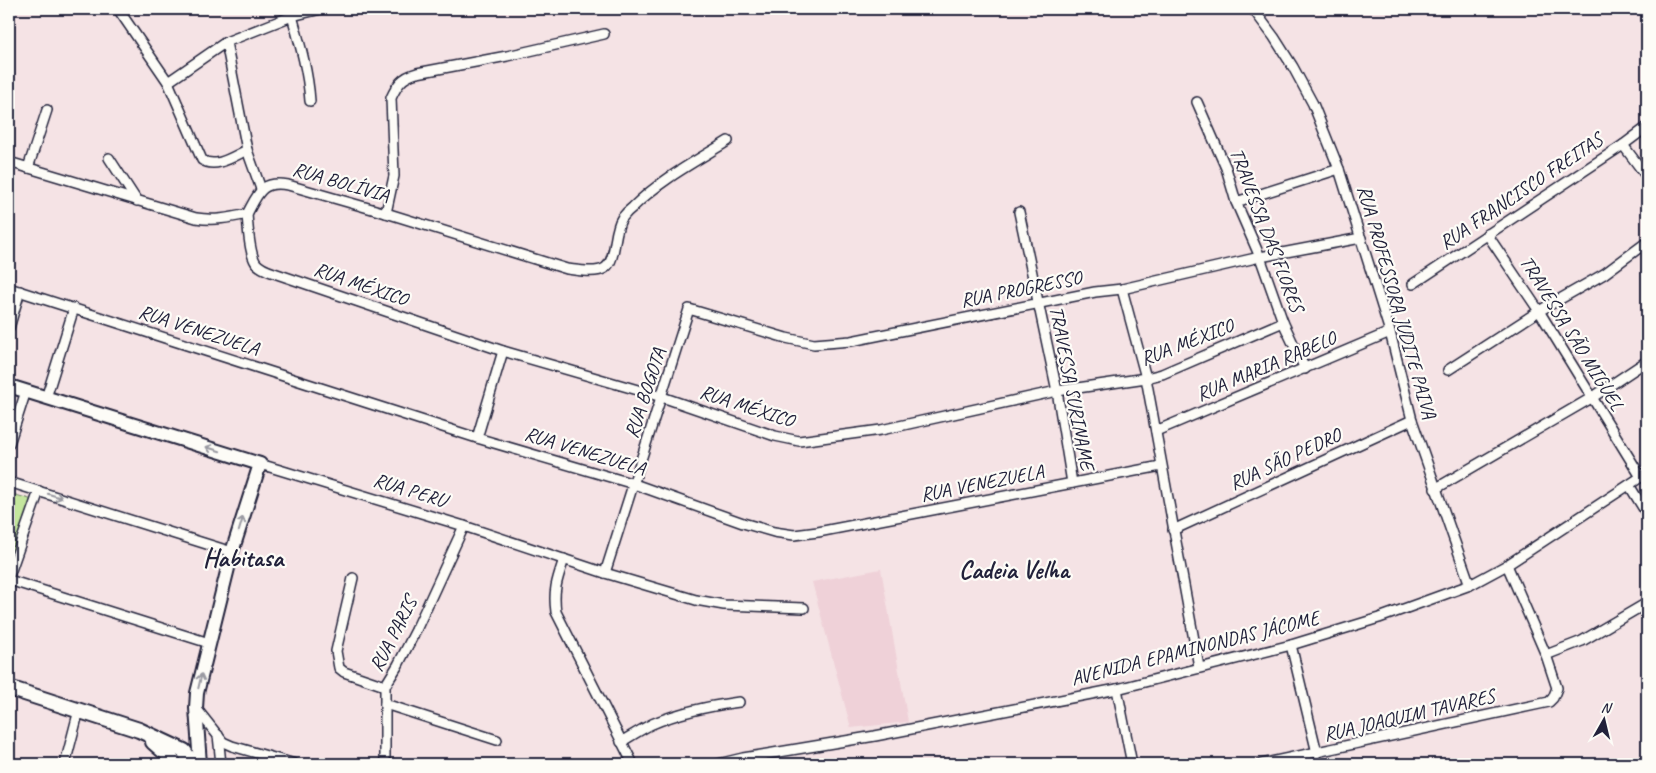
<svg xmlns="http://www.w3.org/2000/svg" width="1656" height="773" font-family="Caveat,sans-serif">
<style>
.built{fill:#efd1d8}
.green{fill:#c4e69e;stroke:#73846c}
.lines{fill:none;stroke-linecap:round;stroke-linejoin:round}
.street-casing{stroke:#22223b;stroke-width:12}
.secondary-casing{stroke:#22223b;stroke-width:16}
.primary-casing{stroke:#22223b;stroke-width:18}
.street{stroke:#fdfcf7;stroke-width:9}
.secondary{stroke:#fdfcf7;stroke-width:12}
.primary{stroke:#fdfcf7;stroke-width:14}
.oneway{stroke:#9a9aa2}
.labels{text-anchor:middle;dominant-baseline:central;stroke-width:4.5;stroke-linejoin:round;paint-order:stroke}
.street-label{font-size:20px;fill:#22223b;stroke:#fdfcf7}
.district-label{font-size:25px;font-weight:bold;fill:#22223b;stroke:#fdfcf7}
</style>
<rect width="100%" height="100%" fill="#f5e3e5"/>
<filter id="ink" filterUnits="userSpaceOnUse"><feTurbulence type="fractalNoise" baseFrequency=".02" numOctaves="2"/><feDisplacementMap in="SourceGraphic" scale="10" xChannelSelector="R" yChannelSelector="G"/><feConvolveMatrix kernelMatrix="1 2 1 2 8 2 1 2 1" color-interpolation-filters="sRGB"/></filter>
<g filter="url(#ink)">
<polygon class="built" points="881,569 908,722 851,728 812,582"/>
<polygon class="green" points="9,493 33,500 9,570"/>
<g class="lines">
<g class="street-casing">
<g id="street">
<path d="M118,9L168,82L202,160C216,169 234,156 247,150"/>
<polyline points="1253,9 1274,37 1293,67 1313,104 1339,169 1390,332 1412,420 1470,585"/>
<path d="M292,16C300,44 308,71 310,101"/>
<polyline points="226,42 247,150 261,189"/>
<polyline points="168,82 226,42 292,16 321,9"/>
<polyline points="1197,102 1226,168 1236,202 1260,257 1283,322 1305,369"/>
<polyline points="1623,145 1647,177"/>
<polyline points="109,158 137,201"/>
<path d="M9,162L196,218C214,221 229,218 247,214C258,194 261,180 288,185L386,213L567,269C577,270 596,274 605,268C617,260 613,231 622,218C625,214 629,210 633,207C660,180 696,161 728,141"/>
<polyline points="28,168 47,110"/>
<polyline points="1236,202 1339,169"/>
<polyline points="1019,212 1057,391 1072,483"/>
<path d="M386,213L394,176L391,98C397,85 402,77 417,73L507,56L604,34"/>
<path d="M247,214C248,226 249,253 256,263C260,268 268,271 274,273L503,351L662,397L775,436L799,441L881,430L1057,391L1146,378L1162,374L1283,322"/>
<polyline points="1487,234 1539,311 1641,477"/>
<polyline points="1413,284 1623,145 1647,127"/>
<polyline points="9,288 477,438 634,484 743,523 774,532 794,535 818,532 1161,466"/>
<polyline points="1122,289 1146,378 1199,667"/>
<polyline points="9,328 20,291"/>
<polyline points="1448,370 1539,311 1604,274 1647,242"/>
<polyline points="46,398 74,308"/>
<polyline points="1156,431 1390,332"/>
<polyline points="477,438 503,351"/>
<polyline points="9,444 26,391"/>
<polyline points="260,464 464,526 605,573 696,600 724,605 804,608"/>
<polyline points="9,482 232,552"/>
<polyline points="1629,485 1647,514"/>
<polyline points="1435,489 1593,397 1647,361"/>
<polyline points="1173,530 1412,420"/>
<path d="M564,559C557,580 553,590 556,612L633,764"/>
<polyline points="605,573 689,309 786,338 814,344 851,341 1095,292 1122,289 1260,257 1361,238"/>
<polyline points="9,576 39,491"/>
<polyline points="353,578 336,651 339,668 344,672 385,686"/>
<polyline points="9,580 209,643"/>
<polyline points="1291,645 1317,753"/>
<polyline points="1546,655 1582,641 1647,603"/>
<polyline points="1117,689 1132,764"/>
<polyline points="385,704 497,740"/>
<polyline points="196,708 223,742 232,746 295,764"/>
<polyline points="218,735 221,764"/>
<path d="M621,742C631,736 642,729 652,724C680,712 709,706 739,702"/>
<polyline points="65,764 79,710"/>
<polyline points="385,764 385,686 398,665 416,630 464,526"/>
<polyline points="718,764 743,758 875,736 1117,689 1291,645 1379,618 1470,585 1507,565 1647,473"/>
<polyline points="1261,764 1549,702 1553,698 1557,688 1546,655 1507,565"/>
</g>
</g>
<g class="secondary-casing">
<polyline id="secondary" points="9,386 260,464 232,552 197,693 196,708 200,764"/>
</g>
<g class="primary-casing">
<g id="primary">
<polyline points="9,688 139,730 184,751 193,764"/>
<polyline points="153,742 168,755 175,764"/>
</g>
</g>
<use href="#street" class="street"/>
<use href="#secondary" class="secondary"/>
<use href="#primary" class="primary"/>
</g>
<defs><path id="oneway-shaft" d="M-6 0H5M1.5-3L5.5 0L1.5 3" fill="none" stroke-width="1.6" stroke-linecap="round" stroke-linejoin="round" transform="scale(1.25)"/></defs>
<g class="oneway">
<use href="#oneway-shaft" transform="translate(213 449) rotate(-163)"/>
<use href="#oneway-shaft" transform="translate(55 496) rotate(17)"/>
<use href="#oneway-shaft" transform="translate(241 524) rotate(-73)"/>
<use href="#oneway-shaft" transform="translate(200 681) rotate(-77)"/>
</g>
</g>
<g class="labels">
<g class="street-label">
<text transform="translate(341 182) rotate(16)">RUA BOLÍVIA</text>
<text transform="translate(1521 191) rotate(-34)">RUA FRANCISCO FREITAS</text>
<text transform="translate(1267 230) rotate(69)">TRAVESSA DAS FLORES</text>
<text transform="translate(361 284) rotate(19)">RUA MÉXICO</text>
<text transform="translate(1021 289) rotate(-11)">RUA PROGRESSO</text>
<text transform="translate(1397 302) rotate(74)">RUA PROFESSORA JUDITE PAIVA</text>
<text transform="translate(199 330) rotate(18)">RUA VENEZUELA</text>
<text transform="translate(1572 333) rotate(58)">TRAVESSA SÃO MIGUEL</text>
<text transform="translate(1187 342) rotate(-21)">RUA MÉXICO</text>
<text transform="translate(1266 366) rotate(-23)">RUA MARIA RABELO</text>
<text transform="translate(1072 388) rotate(79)">TRAVESSA SURINAME</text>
<text transform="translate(645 393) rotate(-72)">RUA BOGOTA</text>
<text transform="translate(747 406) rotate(18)">RUA MÉXICO</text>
<text transform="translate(585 451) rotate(17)">RUA VENEZUELA</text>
<text transform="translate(1285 459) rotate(-25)">RUA SÃO PEDRO</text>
<text transform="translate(982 483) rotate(-11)">RUA VENEZUELA</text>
<text transform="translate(410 490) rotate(17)">RUA PERU</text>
<text transform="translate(393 634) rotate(-63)">RUA PARIS</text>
<text transform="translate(1195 648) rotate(-14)">AVENIDA EPAMINONDAS JÁCOME</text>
<text transform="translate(1409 715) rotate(-13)">RUA JOAQUIM TAVARES</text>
</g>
<g class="district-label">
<text x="243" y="558">Habitasa</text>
<text x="1014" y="570">Cadeia Velha</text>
</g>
</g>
<rect width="1656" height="773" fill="none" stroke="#fdfcf7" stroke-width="30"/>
<rect x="15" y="15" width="1626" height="743" fill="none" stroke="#22223b" stroke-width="2" filter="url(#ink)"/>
<g transform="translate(1604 720) rotate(8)" stroke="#fdfcf7" stroke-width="4" paint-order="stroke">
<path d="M0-4L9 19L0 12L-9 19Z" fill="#22223b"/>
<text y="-8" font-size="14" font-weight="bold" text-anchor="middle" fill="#22223b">N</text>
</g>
</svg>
